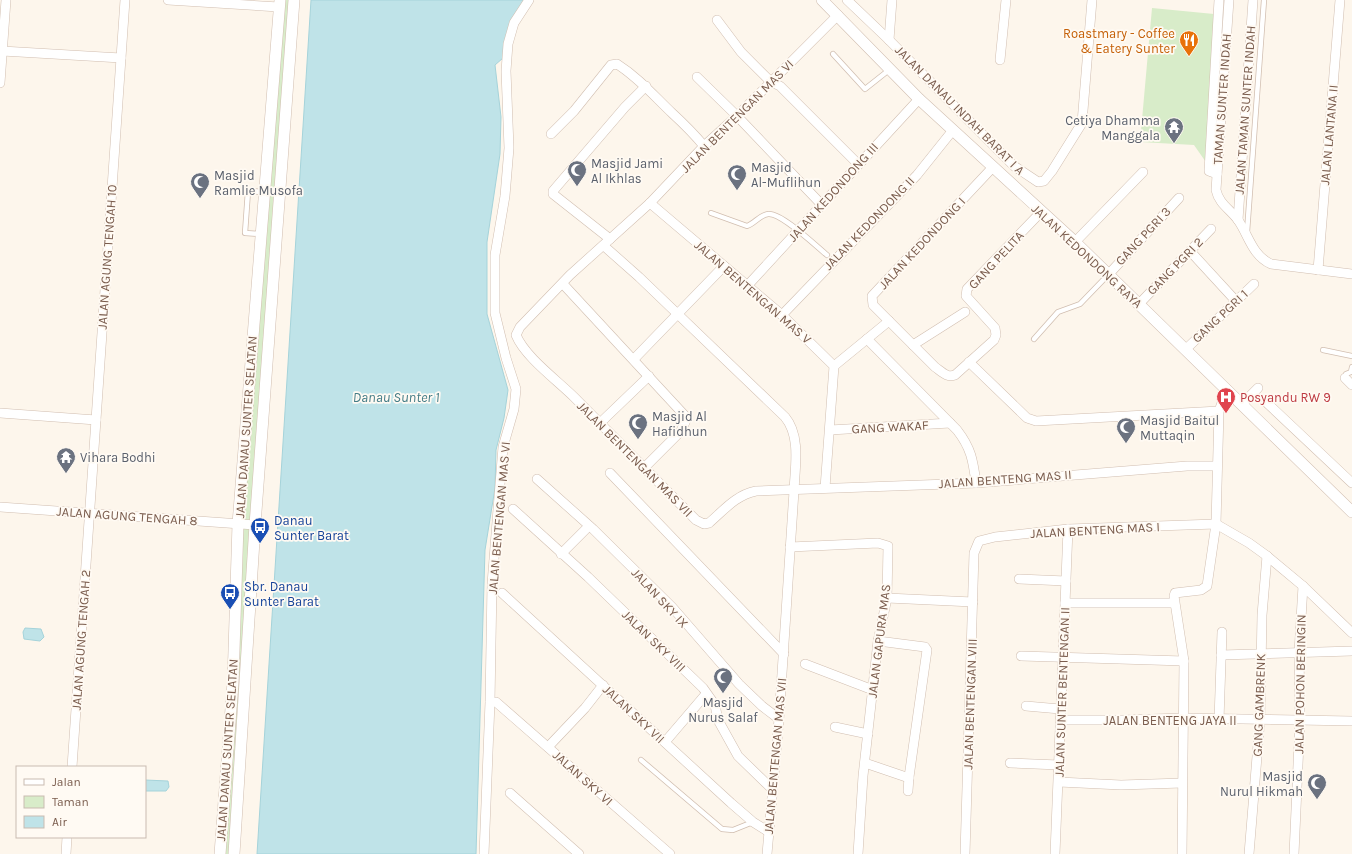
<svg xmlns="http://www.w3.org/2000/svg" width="1352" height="854" font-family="Karla,sans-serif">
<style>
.green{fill:#d8ecc9}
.water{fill:#bfe3e8;stroke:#a5d3da}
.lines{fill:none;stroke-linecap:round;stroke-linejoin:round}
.service-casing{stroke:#d1beb0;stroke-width:6}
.minor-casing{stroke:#d1beb0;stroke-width:10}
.tertiary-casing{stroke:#d1beb0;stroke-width:12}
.service{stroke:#fff;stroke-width:4.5}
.minor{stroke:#fff;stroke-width:9}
.tertiary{stroke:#fff;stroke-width:11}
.labels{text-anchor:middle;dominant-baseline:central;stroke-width:3.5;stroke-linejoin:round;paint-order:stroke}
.food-label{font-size:13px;fill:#c56008;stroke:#fffaf3;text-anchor:end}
.street-label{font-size:13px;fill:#7a5c4d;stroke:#fffaf3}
.worship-label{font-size:13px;fill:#5b616d;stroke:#fffaf3;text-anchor:start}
.health-label{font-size:13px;fill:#be3a42;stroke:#fffaf3;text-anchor:start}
.transit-label{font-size:13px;fill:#164399;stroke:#fffaf3;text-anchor:start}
.water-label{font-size:14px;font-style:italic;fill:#437c86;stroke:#fffaf3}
</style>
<rect width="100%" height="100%" fill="#fdf6ec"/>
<g class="green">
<polygon points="280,0 294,0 234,854 220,854 238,524"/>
<polygon points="1152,8 1214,14 1208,165 1194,145 1140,142"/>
</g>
<g class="water">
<polygon points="311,0 529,0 503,58 495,65 501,117 500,154 487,242 487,314 508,390 504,418 496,450 495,488 485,550 476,854 257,854"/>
<polygon points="25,628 41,629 44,637 40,641 24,639 23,632"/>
<polygon points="145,780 168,781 169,787 166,791 145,791"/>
</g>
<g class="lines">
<g class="service-casing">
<g id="service">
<polyline points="833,54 865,89 889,70"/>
<path d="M711,213L747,226C755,223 760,215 768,214C781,212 816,246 827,255"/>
<polyline points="1247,232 1264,0"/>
<polyline points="261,234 245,233 248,191 264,192"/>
<polyline points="1034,339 1058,312 1080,304 1108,275"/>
<polyline points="1323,350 1352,356"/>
<polyline points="1345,378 1346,374 1351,372 1352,367"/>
<polyline points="641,760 722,829 733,830 753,822"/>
</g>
</g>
<g class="minor-casing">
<g id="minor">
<polyline points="168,0 279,7"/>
<polyline points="847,0 889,40 1014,166 1038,182 1044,181 1052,171 1082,123 1092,0"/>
<path d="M1229,0L1216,190C1219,204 1230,209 1238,220C1249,236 1252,255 1271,264L1352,274"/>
<path d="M838,15L737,116L704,146L650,203L570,275L520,327L516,335C525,357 557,380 574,397C615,438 655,479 696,520L704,524L709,523C724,510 736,495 756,491L976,483L1187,466H1217"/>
<polyline points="717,20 741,52 771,82 780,86 858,164"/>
<polyline points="889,40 892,0"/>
<polyline points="2,51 121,58"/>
<polyline points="1000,60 1006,0"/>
<polyline points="697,77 737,116 822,205"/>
<polyline points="0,83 6,0"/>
<path d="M551,134L574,111L611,65L617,64C639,78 654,96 672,113C684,124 694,134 704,146"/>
<path d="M993,167L872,296L873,305L935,367C942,372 947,378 955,375L994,340L996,335L995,328L966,296L967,289L1041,212"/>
<polyline points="1217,174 1209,171 1219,0"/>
<polyline points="650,203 782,315 834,366 825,488"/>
<polyline points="1238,220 1253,0"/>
<polyline points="610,239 553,194 553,191 625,107 646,86"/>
<polyline points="1075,242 1143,172"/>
<path d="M604,246L639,277L785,417C801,436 795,467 794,491L779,719L767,854"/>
<polyline points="1190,251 1235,300"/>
<polyline points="1318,270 1340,0"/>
<polyline points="1108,275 1179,198"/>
<polyline points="563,284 687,418 681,431 644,468"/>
<polyline points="748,285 919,99"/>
<polyline points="1139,304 1211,229"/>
<polyline points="782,315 917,175 953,130"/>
<path d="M867,339L957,430C971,448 973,460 976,483"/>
<polyline points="913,345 965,312"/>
<polyline points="1186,349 1254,284"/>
<polyline points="634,359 724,266"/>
<polyline points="969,362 1027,418 1036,421 1219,411"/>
<polyline points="834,366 889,321"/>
<polyline points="1345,378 1352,385"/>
<polyline points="1266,402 1352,483"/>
<polyline points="1242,404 1258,388"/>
<polyline points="0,413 96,420"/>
<polyline points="600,423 649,376"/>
<polyline points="830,430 950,423"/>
<polyline points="610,473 784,654"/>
<polyline points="537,479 593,529 672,607 739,684 762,706 779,719"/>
<polyline points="0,507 255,525"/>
<polyline points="513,509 588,577 703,688 715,705 718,720 738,756 773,790"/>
<polyline points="790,547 878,543 888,546 887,598 878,641 863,776 858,854"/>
<polyline points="561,554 589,526"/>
<polyline points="1019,579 1066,581"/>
<polyline points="502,593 731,803 753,822 769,832"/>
<polyline points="887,598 973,602"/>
<polyline points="1065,603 1174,603"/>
<polyline points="878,641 925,647 927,650 909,777 908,791"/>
<polyline points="1221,655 1352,651"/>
<polyline points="1021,656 1184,661"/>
<polyline points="805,664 873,690"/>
<polyline points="496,702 670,854"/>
<polyline points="1026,706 1060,709"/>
<polyline points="1061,720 1123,720 1182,718 1352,721"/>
<polyline points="1219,720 1222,632"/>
<polyline points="835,727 868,734"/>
<polyline points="665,742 706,694"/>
<polyline points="548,747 585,708 603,685"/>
<polyline points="865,763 909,778"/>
<polyline points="1010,763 1059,765"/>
<polyline points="72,767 125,0"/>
<polyline points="1059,782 1121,785 1182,783"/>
<polyline points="510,793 579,854"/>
<polyline points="66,854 67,837"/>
<polyline points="484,854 490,702 492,584 503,447 514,409 516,389 506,358 495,313 495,255 505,196 509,148 506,71 508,44 514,23 529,0"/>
<polyline points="965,854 974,553 979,541 995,537 1068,529 1216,524 1249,543 1267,556 1303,586 1352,633"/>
<polyline points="1055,854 1068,529"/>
<polyline points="1182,854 1184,661 1174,596 1175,593 1201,590 1207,586 1216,524 1219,411 1227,389"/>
<polyline points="1249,854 1260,720 1262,615 1267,556"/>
<polyline points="1294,854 1300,720 1299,652 1303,586"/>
</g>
</g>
<g class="tertiary-casing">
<g id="tertiary">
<polyline points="822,0 919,99 1075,242 1352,512"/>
<polyline points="220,854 233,682 238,524 280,0"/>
<polyline points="234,854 255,525 294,0"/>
</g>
</g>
<use href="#service" class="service"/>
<use href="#minor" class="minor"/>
<use href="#tertiary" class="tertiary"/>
</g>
<defs>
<g id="restaurant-pin" transform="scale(1)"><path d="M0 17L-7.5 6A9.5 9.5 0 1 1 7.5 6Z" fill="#e8710a" stroke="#fffaf3"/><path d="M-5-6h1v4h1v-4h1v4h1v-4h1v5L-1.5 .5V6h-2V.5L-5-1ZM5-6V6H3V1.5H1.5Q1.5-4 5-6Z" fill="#fff"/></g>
<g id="temple-pin" transform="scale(1)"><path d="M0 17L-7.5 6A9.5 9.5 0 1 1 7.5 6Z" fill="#6b7280" stroke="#fffaf3"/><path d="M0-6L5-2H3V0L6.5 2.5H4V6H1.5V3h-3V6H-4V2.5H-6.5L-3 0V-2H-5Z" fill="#fff"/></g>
<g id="mosque-pin" transform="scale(1)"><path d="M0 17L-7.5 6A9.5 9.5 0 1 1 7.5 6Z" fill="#6b7280" stroke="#fffaf3"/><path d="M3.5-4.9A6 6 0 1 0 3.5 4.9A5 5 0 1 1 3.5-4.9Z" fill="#fff"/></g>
<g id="hospital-pin" transform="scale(1)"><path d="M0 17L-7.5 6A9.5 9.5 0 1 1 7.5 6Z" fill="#e0444e" stroke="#fffaf3"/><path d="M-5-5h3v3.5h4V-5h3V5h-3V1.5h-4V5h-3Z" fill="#fff"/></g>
<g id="bus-pin" transform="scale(1)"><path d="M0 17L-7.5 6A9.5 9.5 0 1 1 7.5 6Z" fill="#1a4fb4" stroke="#fffaf3"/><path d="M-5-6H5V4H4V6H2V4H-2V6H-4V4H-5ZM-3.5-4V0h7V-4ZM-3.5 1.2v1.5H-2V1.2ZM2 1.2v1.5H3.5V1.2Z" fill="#fff"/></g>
</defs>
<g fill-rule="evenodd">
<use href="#restaurant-pin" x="1189" y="40"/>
<use href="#temple-pin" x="1174" y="127"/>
<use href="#mosque-pin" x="577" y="170"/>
<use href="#mosque-pin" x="737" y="174"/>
<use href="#mosque-pin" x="200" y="182"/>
<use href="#hospital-pin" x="1226" y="397"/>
<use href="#mosque-pin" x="638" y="423"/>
<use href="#mosque-pin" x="1126" y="427"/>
<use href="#temple-pin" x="66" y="457"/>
<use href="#bus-pin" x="260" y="527"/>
<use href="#bus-pin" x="230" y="593"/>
<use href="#mosque-pin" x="723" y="677"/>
<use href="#mosque-pin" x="1317" y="783"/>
</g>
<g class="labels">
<g class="food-label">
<text x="1175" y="33">Roastmary - Coffee<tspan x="1175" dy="15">&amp; Eatery Sunter</tspan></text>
</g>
<g class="street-label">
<text transform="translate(1222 99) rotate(-86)">TAMAN SUNTER INDAH</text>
<text transform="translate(960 110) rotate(45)">JALAN DANAU INDAH BARAT I A</text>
<text transform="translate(1245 110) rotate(-86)">JALAN TAMAN SUNTER INDAH</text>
<text transform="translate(737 116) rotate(-45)">JALAN BENTENGAN MAS VI</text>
<text transform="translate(1329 135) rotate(-85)">JALAN LANTANA II</text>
<text transform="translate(833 192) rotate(-48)">JALAN KEDONDONG III</text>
<text transform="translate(869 223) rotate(-46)">JALAN KEDONDONG II</text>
<text transform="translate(1143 236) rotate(-47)">GANG PGRI 3</text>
<text transform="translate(922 243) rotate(-47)">JALAN KEDONDONG I</text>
<text transform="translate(1087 256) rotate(43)">JALAN KEDONDONG RAYA</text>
<text transform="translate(107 257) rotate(-86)">JALAN AGUNG TENGAH 10</text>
<text transform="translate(996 260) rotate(-47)">GANG PELITA</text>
<text transform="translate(1175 266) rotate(-46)">GANG PGRI 2</text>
<text transform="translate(753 292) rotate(41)">JALAN BENTENGAN MAS V</text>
<text transform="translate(1220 316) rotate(-43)">GANG PGRI 1</text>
<text transform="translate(246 427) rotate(-86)">JALAN DANAU SUNTER SELATAN</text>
<text transform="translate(890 427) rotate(-3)">GANG WAKAF</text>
<text transform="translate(635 459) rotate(45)">JALAN BENTENGAN MAS VII</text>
<text transform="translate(1005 479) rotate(-4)">JALAN BENTENG MAS II</text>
<text transform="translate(127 516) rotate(4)">JALAN AGUNG TENGAH 8</text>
<text transform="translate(499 518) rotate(-85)">JALAN BENTENGAN MAS VI</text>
<text transform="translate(1095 530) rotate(-3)">JALAN BENTENG MAS I</text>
<text transform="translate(660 598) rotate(47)">JALAN SKY IX</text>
<text transform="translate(81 640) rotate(-86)">JALAN AGUNG TENGAH 2</text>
<text transform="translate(654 641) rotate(44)">JALAN SKY VIII</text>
<text transform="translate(879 641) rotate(-83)">JALAN GAPURA MAS</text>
<text transform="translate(1300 684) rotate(-89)">JALAN POHON BERINGIN</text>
<text transform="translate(1062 692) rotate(-88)">JALAN SUNTER BENTENGAN II</text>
<text transform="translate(970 704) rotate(-88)">JALAN BENTENGAN VIII</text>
<text transform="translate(1259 705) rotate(-88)">GANG GAMBRENK</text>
<text transform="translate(634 714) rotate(43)">JALAN SKY VII</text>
<text x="1170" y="720">JALAN BENTENG JAYA II</text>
<text transform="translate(227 750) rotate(-86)">JALAN DANAU SUNTER SELATAN</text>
<text transform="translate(775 756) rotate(-85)">JALAN BENTENGAN MAS VII</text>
<text transform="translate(583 778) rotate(42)">JALAN SKY VI</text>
</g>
<g class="worship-label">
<text x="1160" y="120" text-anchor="end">Cetiya Dhamma<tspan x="1160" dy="15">Manggala</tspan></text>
<text x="591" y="163">Masjid Jami<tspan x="591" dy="15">Al Ikhlas</tspan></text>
<text x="751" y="167">Masjid<tspan x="751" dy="15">Al-Muflihun</tspan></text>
<text x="214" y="175">Masjid<tspan x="214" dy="15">Ramlie Musofa</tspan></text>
<text x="652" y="416">Masjid Al<tspan x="652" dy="15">Hafidhun</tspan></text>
<text x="1140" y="420">Masjid Baitul<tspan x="1140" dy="15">Muttaqin</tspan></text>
<text x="80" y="457">Vihara Bodhi</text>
<text x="723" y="702" text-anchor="middle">Masjid<tspan x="723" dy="15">Nurus Salaf</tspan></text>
<text x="1303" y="776" text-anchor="end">Masjid<tspan x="1303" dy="15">Nurul Hikmah</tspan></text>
</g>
<g class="health-label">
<text x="1240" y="397">Posyandu RW 9</text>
</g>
<g class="transit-label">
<text x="274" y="520">Danau<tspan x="274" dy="15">Sunter Barat</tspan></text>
<text x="244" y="586">Sbr. Danau<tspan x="244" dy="15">Sunter Barat</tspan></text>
</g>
<g class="water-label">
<text x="396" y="397">Danau Sunter 1</text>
</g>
</g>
<rect x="16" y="766" width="130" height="72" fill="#fffaf3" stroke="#cabbb1"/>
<rect x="24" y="779" width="20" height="6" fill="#ffffff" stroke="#cabbb1"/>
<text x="52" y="786" font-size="12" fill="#7a5c4d">Jalan</text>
<rect x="24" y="796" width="20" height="12" fill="#d8ecc9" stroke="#cabbb1"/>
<text x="52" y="806" font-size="12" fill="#7a5c4d">Taman</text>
<rect x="24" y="816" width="20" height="12" fill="#bfe3e8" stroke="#cabbb1"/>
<text x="52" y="826" font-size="12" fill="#7a5c4d">Air</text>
</svg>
